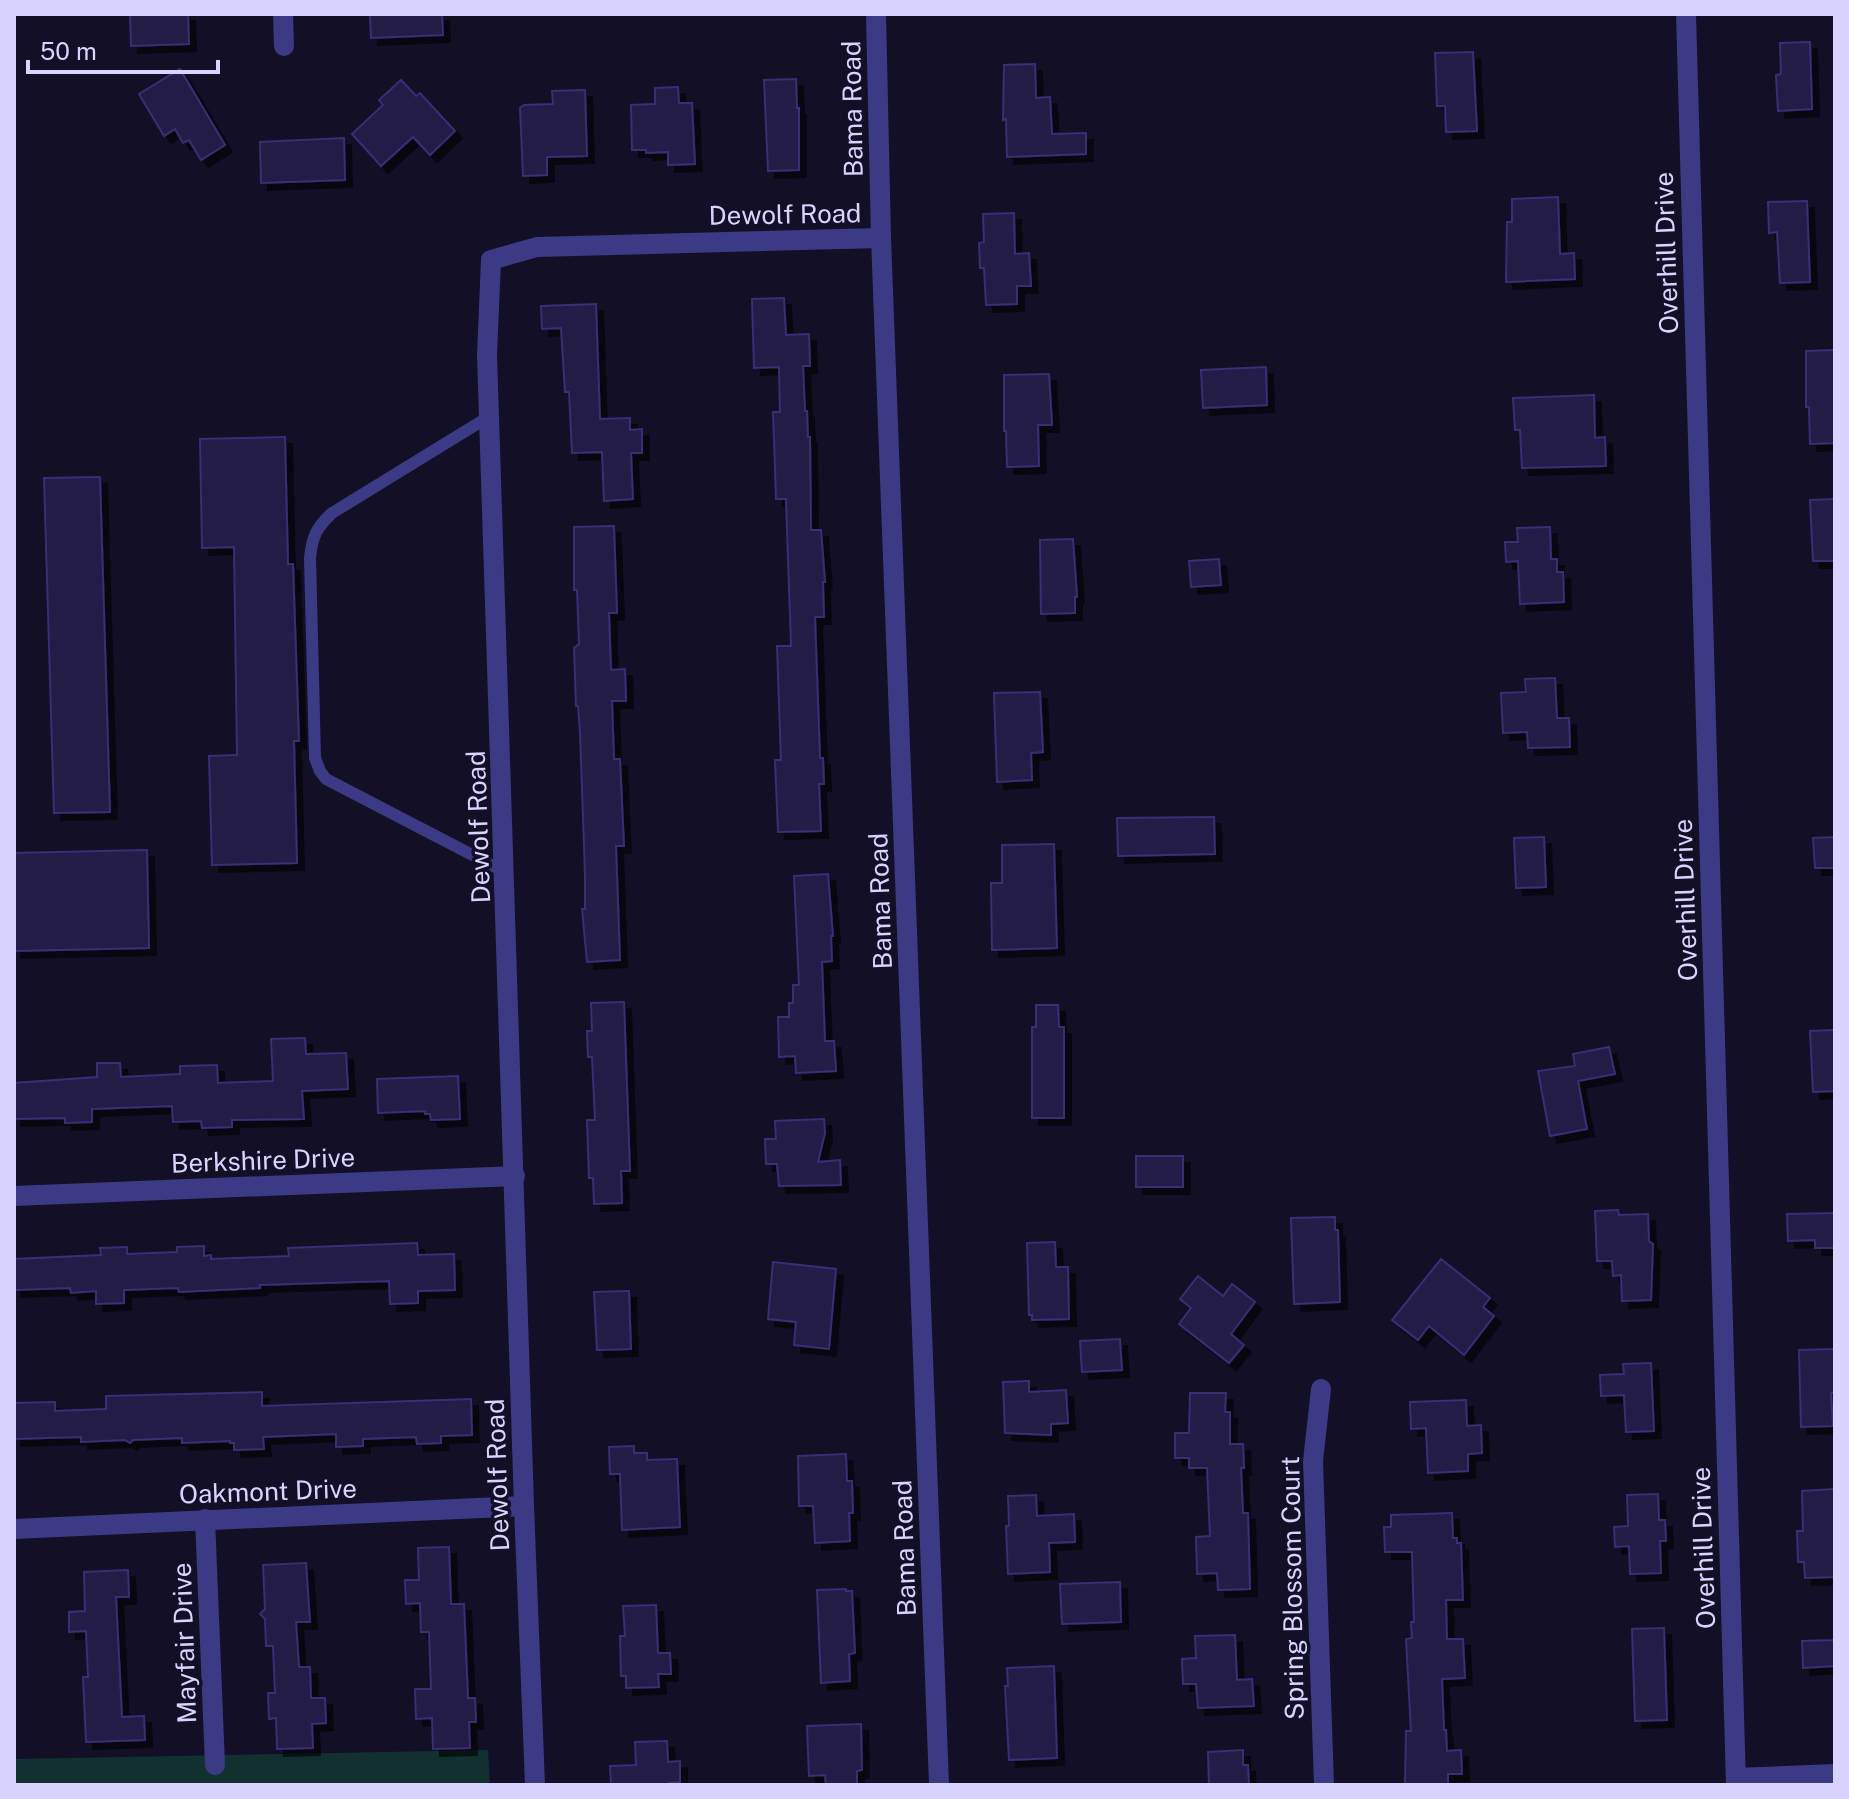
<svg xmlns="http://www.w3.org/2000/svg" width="1849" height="1799" font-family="'Public Sans',sans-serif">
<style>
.green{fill:#12302f}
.building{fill:#241b47;stroke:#3b2d73;stroke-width:2;filter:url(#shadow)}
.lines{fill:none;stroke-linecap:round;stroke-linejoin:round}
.lane{stroke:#3d3a85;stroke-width:12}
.street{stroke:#3d3a85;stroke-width:20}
.labels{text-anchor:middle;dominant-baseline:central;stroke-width:7;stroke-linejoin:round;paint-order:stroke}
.street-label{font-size:26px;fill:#d9d4ff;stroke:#130f26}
</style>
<defs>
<filter id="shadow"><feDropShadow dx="7" dy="7" stdDeviation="0" flood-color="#0009"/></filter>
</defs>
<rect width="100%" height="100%" fill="#130f26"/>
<polygon class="green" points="488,1750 490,1785 14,1785 14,1759"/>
<g class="building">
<polygon points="130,14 188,14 189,44 131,46"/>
<polygon points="370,14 442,14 443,35 371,38"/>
<polygon points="1810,42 1812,109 1778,111 1776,75 1781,74 1780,43"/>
<polygon points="1473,52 1477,131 1446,132 1445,106 1437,106 1435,53"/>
<polygon points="1035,64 1036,98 1050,97 1052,134 1086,133 1086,154 1007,157 1006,119 1003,120 1004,65"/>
<polygon points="180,69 225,145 201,160 189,140 183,143 175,129 164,136 139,94"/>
<polygon points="796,79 797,108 799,108 799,170 768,171 764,80"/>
<polygon points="401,80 416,96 420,93 455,131 430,155 413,137 381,166 352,134 383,105 379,100"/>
<polygon points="678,87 679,103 692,103 695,164 668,165 668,152 646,153 646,150 632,150 631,105 655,104 655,88"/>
<polygon points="585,90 587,156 547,157 547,175 523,176 520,108 524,105 553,104 552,91"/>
<polygon points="344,138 345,180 261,183 260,142"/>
<polygon points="1558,197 1560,254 1574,253 1575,279 1506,282 1507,222 1512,222 1512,199"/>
<polygon points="1807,201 1810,282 1780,283 1777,232 1769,233 1768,202"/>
<polygon points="1014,213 1015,254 1029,253 1031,286 1017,286 1017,304 986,305 984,268 980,268 979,243 984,242 983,214"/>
<polygon points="784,298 786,335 809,334 810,366 803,366 805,411 807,411 808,437 810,437 811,530 821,530 825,582 823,582 824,617 815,617 820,758 823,758 824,784 819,784 821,831 778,832 775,760 781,760 777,646 791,646 786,499 776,499 773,412 780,412 779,367 754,368 752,299"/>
<polygon points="596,304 600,419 630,418 630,430 642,429 642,453 631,453 633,499 604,501 602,452 572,453 569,392 565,392 561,328 542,329 541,306"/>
<polygon points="1835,350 1835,443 1810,444 1809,407 1806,407 1806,351"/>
<polygon points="1266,367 1267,405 1203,408 1201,370"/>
<polygon points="1049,374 1052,425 1038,425 1039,466 1007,467 1006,431 1004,431 1004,375"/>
<polygon points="1594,395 1595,438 1605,437 1606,466 1522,468 1520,430 1515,430 1513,398"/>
<polygon points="285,437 288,564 293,564 299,741 294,741 297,863 212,865 209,756 237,755 234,547 202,548 200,439"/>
<polygon points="100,477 110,812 54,813 44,478"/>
<polygon points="1835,499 1835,561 1813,561 1810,500"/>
<polygon points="614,526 617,613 609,613 611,670 625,669 626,701 612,701 614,759 620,759 624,846 616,846 620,960 587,962 582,909 585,909 585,874 580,732 578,706 576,706 574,648 579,644 577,590 574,590 574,527"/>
<polygon points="1550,527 1551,559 1557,559 1557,572 1563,572 1564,602 1520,604 1518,561 1506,562 1505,542 1518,542 1517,528"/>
<polygon points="1073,539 1077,597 1075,597 1075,613 1041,614 1040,540"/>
<polygon points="1219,559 1221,585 1191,587 1189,561"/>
<polygon points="1555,678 1557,718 1569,718 1570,747 1528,748 1527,732 1503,733 1501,693 1526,692 1525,679"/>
<polygon points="1040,692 1043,752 1031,753 1032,780 997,782 994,693"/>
<polygon points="1214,817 1215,854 1118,856 1117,818"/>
<polygon points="1544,837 1546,887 1516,888 1514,838"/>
<polygon points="1835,837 1835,868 1815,868 1813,838"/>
<polygon points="1054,844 1057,948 992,950 991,883 1002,883 1002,845"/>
<polygon points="147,850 149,948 14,951 14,853"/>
<polygon points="828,874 833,936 831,936 832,961 822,962 825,1041 834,1041 836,1071 796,1073 795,1056 779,1057 778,1017 789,1017 789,1003 793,1003 793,985 799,985 794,876"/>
<polygon points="624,1002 630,1171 621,1171 622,1203 594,1204 593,1178 589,1178 587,1120 595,1120 592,1057 588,1057 587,1031 592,1031 591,1003"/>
<polygon points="1036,1005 1058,1005 1059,1027 1064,1027 1064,1118 1032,1118 1032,1027 1036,1027"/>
<polygon points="1835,1030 1835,1091 1813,1092 1810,1031"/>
<polygon points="305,1038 306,1054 346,1053 348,1089 302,1091 304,1119 232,1120 232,1127 202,1128 201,1121 173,1122 172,1106 92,1109 92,1122 65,1123 65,1118 14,1119 14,1083 97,1077 97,1063 120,1063 121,1077 180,1074 180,1066 217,1065 218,1083 273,1081 271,1039"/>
<polygon points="1609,1047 1615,1074 1578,1081 1587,1129 1550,1136 1538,1071 1575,1066 1573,1054"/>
<polygon points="458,1076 460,1119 431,1120 430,1114 425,1114 425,1111 378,1113 377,1079"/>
<polygon points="824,1119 825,1133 818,1162 840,1160 841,1185 779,1186 777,1164 766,1164 765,1139 776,1139 775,1121"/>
<rect x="1136" y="1156" width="47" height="31"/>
<polygon points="1618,1210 1619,1215 1648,1214 1649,1241 1653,1244 1651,1300 1622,1301 1621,1275 1613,1276 1612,1261 1597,1261 1595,1211"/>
<polygon points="1835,1213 1835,1248 1815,1248 1815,1240 1788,1241 1787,1214"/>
<polygon points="1335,1217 1335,1230 1338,1230 1340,1302 1294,1304 1291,1218"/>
<polygon points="1055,1242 1056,1267 1068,1267 1069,1319 1032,1320 1032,1315 1029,1315 1027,1243"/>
<polygon points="417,1243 418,1255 454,1254 455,1290 418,1291 418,1303 390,1304 389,1281 260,1285 260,1288 179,1292 178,1288 124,1290 124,1303 96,1304 96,1291 71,1293 70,1288 14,1290 14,1259 101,1255 100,1248 127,1247 127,1254 177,1252 177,1247 204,1246 204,1256 211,1255 211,1259 289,1256 288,1248"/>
<polygon points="1441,1259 1490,1298 1483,1307 1494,1316 1464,1355 1429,1326 1418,1340 1392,1320"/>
<polygon points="773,1262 836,1269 829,1349 794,1345 796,1322 768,1319"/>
<polygon points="1198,1276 1223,1296 1232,1284 1255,1302 1231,1334 1244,1345 1229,1363 1179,1324 1191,1308 1180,1299"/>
<polygon points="629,1291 631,1349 597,1350 594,1292"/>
<polygon points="1120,1339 1122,1370 1082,1372 1080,1341"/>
<polygon points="1835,1349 1835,1393 1831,1393 1833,1426 1801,1427 1799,1350"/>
<polygon points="1651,1363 1654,1431 1626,1432 1624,1395 1601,1396 1600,1375 1624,1374 1623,1364"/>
<polygon points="1029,1381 1029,1392 1066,1390 1068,1423 1051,1424 1051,1435 1005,1433 1003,1382"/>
<polygon points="262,1392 262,1406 471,1399 472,1435 441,1436 441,1443 417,1444 416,1437 363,1439 363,1446 336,1447 336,1434 263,1437 264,1449 234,1450 234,1443 230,1443 230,1441 182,1443 182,1438 133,1440 130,1443 125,1440 81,1442 81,1437 14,1439 14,1403 55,1402 55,1411 106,1409 106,1396"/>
<polygon points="1190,1393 1226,1393 1225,1412 1230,1412 1230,1444 1243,1444 1244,1468 1241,1468 1243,1513 1248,1513 1250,1589 1218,1590 1217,1573 1197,1574 1196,1537 1210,1536 1207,1468 1189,1468 1189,1458 1175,1458 1175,1433 1189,1433"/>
<polygon points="1466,1400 1467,1426 1481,1425 1482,1453 1468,1454 1468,1471 1428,1473 1426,1428 1411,1429 1410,1402"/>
<polygon points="634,1446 634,1453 647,1453 647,1460 677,1459 680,1527 622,1530 620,1474 610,1474 609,1447"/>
<polygon points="846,1454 847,1481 852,1481 853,1513 849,1513 850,1541 815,1543 813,1506 799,1506 798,1456"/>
<polygon points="1834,1489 1835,1577 1805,1578 1804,1562 1798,1562 1797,1531 1803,1531 1802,1491"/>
<polygon points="1658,1494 1659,1520 1665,1520 1666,1541 1660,1541 1661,1573 1630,1574 1629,1546 1615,1547 1614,1527 1628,1526 1627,1495"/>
<polygon points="1036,1495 1037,1516 1074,1514 1075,1542 1049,1543 1050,1572 1008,1574 1006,1526 1009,1526 1008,1496"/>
<polygon points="1452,1513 1453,1538 1457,1538 1457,1543 1461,1543 1463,1600 1446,1600 1447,1639 1463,1639 1465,1678 1442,1679 1444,1730 1446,1730 1447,1751 1461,1750 1462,1774 1448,1774 1448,1785 1405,1785 1406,1731 1411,1731 1406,1639 1412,1638 1411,1622 1414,1622 1412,1552 1385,1552 1384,1527 1391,1527 1391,1515"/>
<polygon points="449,1547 451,1604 464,1604 468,1698 475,1698 476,1722 469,1722 470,1748 433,1749 432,1718 416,1719 415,1689 431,1689 429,1632 421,1632 420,1603 406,1604 405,1580 419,1580 418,1548"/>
<polygon points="306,1563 310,1622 296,1622 299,1667 310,1667 311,1698 325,1698 326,1723 312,1724 313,1748 277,1749 276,1718 269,1719 268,1693 275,1693 273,1646 266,1646 265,1619 260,1614 265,1609 263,1565"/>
<polygon points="128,1570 129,1597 116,1597 122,1717 144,1716 145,1740 86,1742 83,1677 88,1677 86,1631 69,1632 69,1612 85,1611 84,1572"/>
<polygon points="1120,1582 1121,1622 1062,1624 1060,1584"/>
<polygon points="846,1589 846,1591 852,1591 855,1653 849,1654 850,1681 821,1683 817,1590"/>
<polygon points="656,1605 658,1653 670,1653 671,1674 658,1674 659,1687 626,1688 626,1676 621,1676 620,1636 625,1636 623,1606"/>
<polygon points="1664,1628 1667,1720 1635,1721 1632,1629"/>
<polygon points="1235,1635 1237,1680 1252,1679 1254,1706 1198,1708 1196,1684 1183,1684 1182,1659 1196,1658 1195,1636"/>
<polygon points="1835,1640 1835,1666 1803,1668 1802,1641"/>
<polygon points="1054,1666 1057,1758 1009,1760 1005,1686 1008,1686 1007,1668"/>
<polygon points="861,1724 862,1770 857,1771 857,1785 826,1785 825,1775 809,1776 807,1726"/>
<polygon points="667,1741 668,1762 680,1761 680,1782 669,1783 669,1785 611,1785 610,1766 636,1765 635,1742"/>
<polygon points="1243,1750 1243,1765 1248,1765 1249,1785 1209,1785 1208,1752"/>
</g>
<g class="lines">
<path class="lane" d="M490,416L332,513C316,528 312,537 310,558L315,758L320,771L326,779L505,872"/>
<g class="street">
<polyline points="283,14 284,46"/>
<polyline points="876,14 881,238 939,1785"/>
<polyline points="1686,14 1736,1785"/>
<polyline points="14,1196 515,1176"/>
<polyline points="1321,1389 1313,1461 1324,1785"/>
<polyline points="205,1519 215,1765"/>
<polyline points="14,1529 524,1506"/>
<polyline points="1736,1778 1835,1774"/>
<polyline points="535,1785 524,1506 487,355 491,260 537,247 881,238"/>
</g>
</g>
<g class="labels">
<g class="street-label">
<text transform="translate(852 109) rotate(-91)">Bama Road</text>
<text transform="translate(785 214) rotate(-1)">Dewolf Road</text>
<text transform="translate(1666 253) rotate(-92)">Overhill Drive</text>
<text transform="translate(478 827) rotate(-92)">Dewolf Road</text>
<text transform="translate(1685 900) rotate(-92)">Overhill Drive</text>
<text transform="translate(880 901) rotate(-92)">Bama Road</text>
<text transform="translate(263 1160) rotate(-2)">Berkshire Drive</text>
<text transform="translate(497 1475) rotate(-92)">Dewolf Road</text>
<text transform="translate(268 1491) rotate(-2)">Oakmont Drive</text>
<text transform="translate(904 1548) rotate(-92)">Bama Road</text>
<text transform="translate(1703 1548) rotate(-92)">Overhill Drive</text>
<text transform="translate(1292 1588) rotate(-91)">Spring Blossom Court</text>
<text transform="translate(184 1643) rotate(-92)">Mayfair Drive</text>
</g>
</g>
<rect width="1849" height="1799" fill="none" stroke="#d9d4ff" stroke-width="32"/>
<path d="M28 60v12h190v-12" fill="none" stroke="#d9d4ff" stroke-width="4"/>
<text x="40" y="60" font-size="24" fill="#d9d4ff" stroke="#130f26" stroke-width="6" paint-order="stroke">50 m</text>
</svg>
